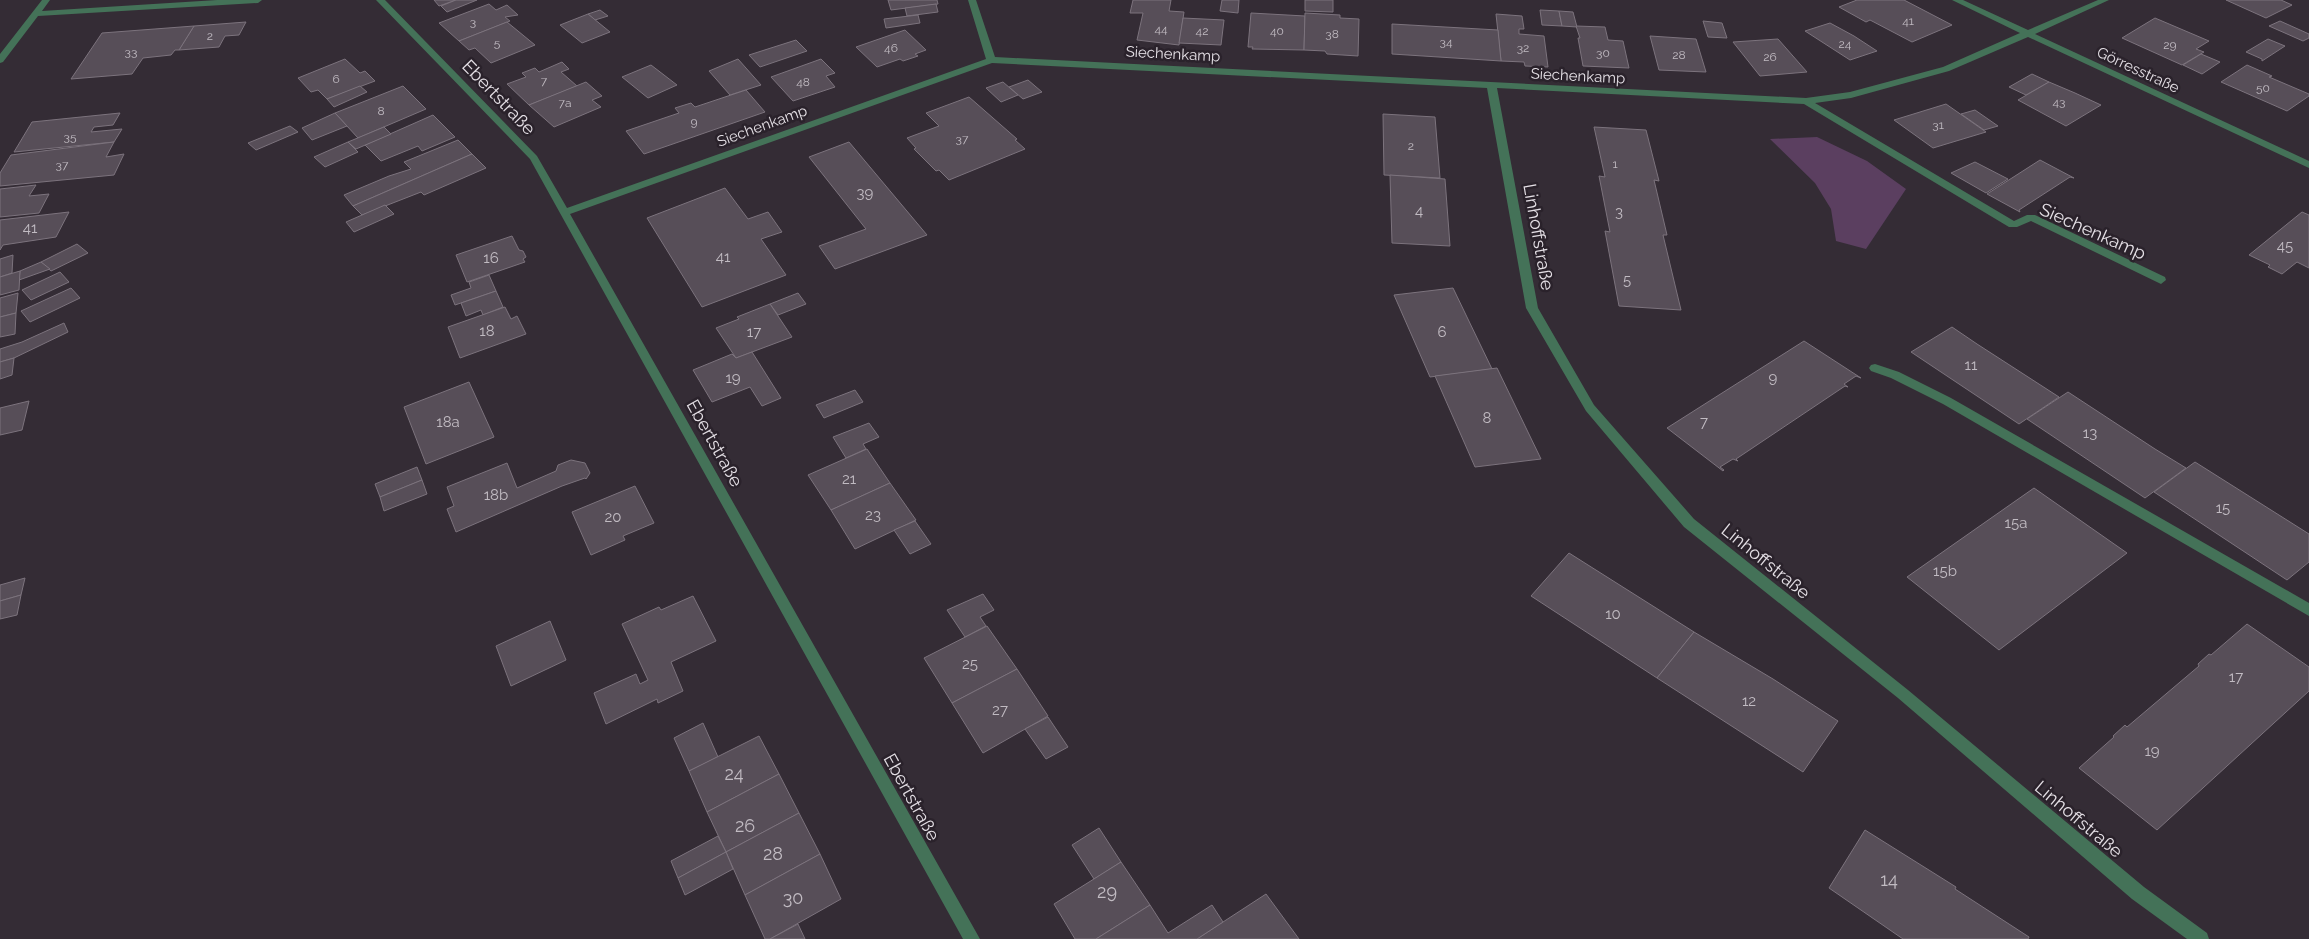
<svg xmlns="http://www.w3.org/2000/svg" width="2309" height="939" font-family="Raleway,sans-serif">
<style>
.green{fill:#5b3f60}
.building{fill:#574e58;stroke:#7c737d}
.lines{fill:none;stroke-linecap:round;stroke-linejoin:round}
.minor{fill:#447258;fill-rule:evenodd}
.labels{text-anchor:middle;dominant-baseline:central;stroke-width:5;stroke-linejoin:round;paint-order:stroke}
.far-number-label{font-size:12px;fill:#c1bbc2}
.far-street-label{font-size:15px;fill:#e4dfe5;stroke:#2a222b}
.number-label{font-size:15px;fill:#c1bbc2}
.street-label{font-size:18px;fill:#e4dfe5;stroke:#2a222b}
.near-number-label{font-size:18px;fill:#c1bbc2}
</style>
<rect width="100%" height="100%" fill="#342c35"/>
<polygon class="green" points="1817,137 1867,161 1906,189 1866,249 1836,241 1831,209 1815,183 1770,139"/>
<g class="building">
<polygon points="434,0 456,0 439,6"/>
<polygon points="456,0 477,0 447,12 441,6"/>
<polygon points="888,0 937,0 938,4 891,10"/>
<polygon points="1133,0 1171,0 1169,11 1184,12 1179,45 1137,40 1143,13 1130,13"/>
<polygon points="1222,0 1239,0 1238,13 1220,11"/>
<polygon points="1305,0 1333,0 1333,12 1305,11"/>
<polygon points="1857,0 1904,0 1952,25 1912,42 1870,20 1866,22 1839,7"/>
<polygon points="2226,0 2281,0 2292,5 2266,18"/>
<polygon points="489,4 496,10 507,5 518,15 505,17 510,21 459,41 439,23"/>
<polygon points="936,4 938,12 907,16 905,8"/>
<polygon points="600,10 608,16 595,20 588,14"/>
<polygon points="1540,10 1559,11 1562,26 1542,25"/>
<polygon points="1559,11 1573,12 1577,27 1562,26"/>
<polygon points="1251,13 1305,16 1304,50 1252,49 1253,47 1248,47"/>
<polygon points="1305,13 1340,15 1340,18 1359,19 1358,56 1327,54 1325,51 1304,50"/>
<polygon points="588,14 610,32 582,43 560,25"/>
<polygon points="1496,14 1522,16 1524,29 1519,29 1519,34 1544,36 1548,67 1525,66 1524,62 1501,61"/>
<polygon points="918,15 920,23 886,28 884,19"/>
<polygon points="1183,18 1224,20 1221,45 1179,43"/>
<polygon points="2155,18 2209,41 2196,49 2204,52 2182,65 2122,38"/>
<polygon points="1703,21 1722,23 1727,38 1708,37"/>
<polygon points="2280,21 2309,34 2309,38 2303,41 2269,26"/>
<polygon points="246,22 239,35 225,36 219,47 179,50 194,26"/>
<polygon points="507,22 535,45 491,63 475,48 469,50 459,41"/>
<polygon points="1830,23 1854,36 1877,51 1850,60 1805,31"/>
<polygon points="1392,24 1498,30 1501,61 1392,54"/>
<polygon points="194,26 179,50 175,50 171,55 143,58 132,74 71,79 102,33"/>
<polygon points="1576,26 1605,27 1608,40 1623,41 1629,68 1583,66 1578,38 1580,38"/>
<polygon points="905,30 926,50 915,54 918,56 903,61 900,59 877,67 856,47"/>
<polygon points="1650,36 1696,39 1706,72 1659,70"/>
<polygon points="1778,39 1807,72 1760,76 1733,42"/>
<polygon points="2268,39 2285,46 2262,61 2262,59 2246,52"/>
<polygon points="796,40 807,51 760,67 749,55"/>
<polygon points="2201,54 2220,62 2202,74 2183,65"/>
<polygon points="345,59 360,73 365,71 375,81 327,99 318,90 311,92 298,78"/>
<polygon points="738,59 761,85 730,95 709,71"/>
<polygon points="821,59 835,73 826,76 835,87 793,101 771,77"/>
<polygon points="562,62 569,69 561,72 577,86 529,105 507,84 526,77 522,73 535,68 539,72"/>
<polygon points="651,65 677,85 648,98 622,77"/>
<polygon points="2247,65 2272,76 2269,77 2309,94 2309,96 2287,111 2221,82"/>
<polygon points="2032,74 2049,82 2026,95 2009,87"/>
<polygon points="1028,80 1042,92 1023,99 1009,87"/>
<polygon points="586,82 602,96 592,100 601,107 554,127 529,105"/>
<polygon points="1003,82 1018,95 1001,102 986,88"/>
<polygon points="2049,82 2075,93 2101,105 2066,126 2018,100"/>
<polygon points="360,86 367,92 334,107 327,99"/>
<polygon points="403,86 426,109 358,138 335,113"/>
<polygon points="746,90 765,112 644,154 626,131 679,113 675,108 691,103 695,107"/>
<polygon points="969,97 1017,139 1015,140 1025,149 949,180 939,170 936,171 914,149 916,148 907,138 939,126 926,113"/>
<polygon points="1946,104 1986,132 1933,148 1894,120"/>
<polygon points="1975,110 1998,126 1984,130 1961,114"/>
<polygon points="120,113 113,125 94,127 91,132 122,129 114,142 14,152 32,122"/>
<polygon points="335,113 347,126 312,140 302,128"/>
<polygon points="1383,114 1435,117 1440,178 1384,175"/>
<polygon points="433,115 455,137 422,151 418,146 381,161 365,145"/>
<polygon points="290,126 298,132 256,150 248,143"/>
<polygon points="384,127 391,134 356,149 348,142"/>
<polygon points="1594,127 1646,130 1659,181 1654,180 1667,235 1663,235 1681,310 1619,306 1605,231 1610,232 1599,176 1605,177"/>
<polygon points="458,140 472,154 353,206 344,195 389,176 411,169 404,162"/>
<polygon points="114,142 106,157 124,154 114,175 0,186 0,173 11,155"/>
<polygon points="348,142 358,152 325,167 314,157"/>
<polygon points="849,142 927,235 835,269 819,246 866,229 809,157"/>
<polygon points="472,154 486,168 424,195 421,192 362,215 353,206"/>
<polygon points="2040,160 2074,178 2070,177 2019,210 2020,212 1987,194"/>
<polygon points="1975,162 2008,179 1986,193 1951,173"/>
<polygon points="1390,175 1445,179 1450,246 1392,243"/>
<polygon points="36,185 29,196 49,194 39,213 0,217 0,189"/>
<polygon points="725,188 748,219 768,212 782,232 761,239 786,275 702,307 647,218"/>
<polygon points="385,205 394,214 354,232 346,222"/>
<polygon points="69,212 56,237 3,245 0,250 0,220"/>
<polygon points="2302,212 2309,215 2309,268 2297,262 2282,274 2268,267 2270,265 2249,255"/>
<polygon points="512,236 519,250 523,251 526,257 523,259 525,262 467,282 456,255"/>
<polygon points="77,244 88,253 51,271 41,262"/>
<polygon points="13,255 12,273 0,277 0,259"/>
<polygon points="41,262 50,269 19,280 20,271"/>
<polygon points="20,271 19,290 0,295 0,277"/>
<polygon points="60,272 69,282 31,300 22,290"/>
<polygon points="489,275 496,291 455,305 451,295 471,288 469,282"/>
<polygon points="71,288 80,298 30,322 21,311"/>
<polygon points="1453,288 1492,369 1430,377 1394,295"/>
<polygon points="496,291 503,307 483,315 481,310 466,316 461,303"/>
<polygon points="18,293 16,313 0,317 0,298"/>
<polygon points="798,293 806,304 778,315 770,304"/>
<polygon points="770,304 792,337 736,358 716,328 739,319 737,317"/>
<polygon points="505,307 511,319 517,316 526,334 460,358 448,327"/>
<polygon points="16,313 15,334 0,337 0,317"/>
<polygon points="64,323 68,332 14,358 0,362 0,349 22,342"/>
<polygon points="1952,327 1977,344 2059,397 2019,424 1911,352"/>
<polygon points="1804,341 1861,378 1856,376 1844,384 1848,387 1845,386 1736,459 1738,461 1733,459 1720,467 1724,470 1723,471 1667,428"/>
<polygon points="752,352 781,398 762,406 750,387 712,402 693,370 732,354 736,358"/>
<polygon points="14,358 12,375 0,379 0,362"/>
<polygon points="1497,368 1541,459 1475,467 1435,376"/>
<polygon points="469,382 494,437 426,464 404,407"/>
<polygon points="855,390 863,402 824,418 816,405"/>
<polygon points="2068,392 2155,449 2186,468 2145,498 2027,419"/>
<polygon points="29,401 22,430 0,435 0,408"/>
<polygon points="869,423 879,437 863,444 866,449 846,458 833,437"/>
<polygon points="867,449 890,483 831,510 808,475"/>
<polygon points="571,460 585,463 590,473 586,479 585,478 562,486 456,532 447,509 454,506 447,487 507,463 517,488 556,471 558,465"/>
<polygon points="2195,462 2309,534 2309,562 2287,580 2154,492"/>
<polygon points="417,467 422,480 380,497 375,484"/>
<polygon points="422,480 427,494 384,511 380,497"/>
<polygon points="890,483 916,520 855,549 831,510"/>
<polygon points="635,486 654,523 623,536 625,540 591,555 572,512"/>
<polygon points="2034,488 2127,553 1999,650 1907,577"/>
<polygon points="915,521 931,544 910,554 894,530"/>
<polygon points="1569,553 1694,632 1657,678 1531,596"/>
<polygon points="25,578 21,595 0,601 0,585"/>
<polygon points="983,594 994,610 980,617 986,626 965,637 947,610"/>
<polygon points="21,595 17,615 0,619 0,601"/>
<polygon points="693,596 716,641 671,662 683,691 658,703 657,699 606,724 594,693 636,674 640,684 648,680 622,624 659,607 661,610"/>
<polygon points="550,621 566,660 511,686 496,646"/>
<polygon points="2247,624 2309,667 2309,691 2157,830 2079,768 2114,737 2113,736 2125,725 2127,727 2199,666 2198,664 2209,654 2211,655"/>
<polygon points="987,626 1017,669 952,703 924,658"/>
<polygon points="1694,632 1773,679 1838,721 1803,772 1657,678"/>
<polygon points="1017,669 1048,716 983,753 952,703"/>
<polygon points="1048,717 1068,747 1046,759 1025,729"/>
<polygon points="703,723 718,757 689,771 674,738"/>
<polygon points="759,736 779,774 707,812 689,771"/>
<polygon points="779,774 799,813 726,852 707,812"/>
<polygon points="799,813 820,854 745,895 726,852"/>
<polygon points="1099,828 1121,862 1094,879 1072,845"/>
<polygon points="1865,830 1956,887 1955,889 2029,937 2028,939 1903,939 1829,888"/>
<polygon points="718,836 726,852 678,878 671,861"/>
<polygon points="726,852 733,869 685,895 678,878"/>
<polygon points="820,854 841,899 770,939 765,939 745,895"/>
<polygon points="1121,862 1150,905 1096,939 1075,939 1054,904"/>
<polygon points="1266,894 1299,939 1197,939 1223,922"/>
<polygon points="1150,905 1168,933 1212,905 1223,922 1197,939 1096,939"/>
<polygon points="798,924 805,939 770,939"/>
</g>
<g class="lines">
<g class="minor">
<polygon points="42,0 50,0 42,11 217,0 262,0 258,3 38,16 3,62 0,63 0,54"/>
<polygon points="376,0 385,0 537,156 567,208 986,59 968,0 976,0 995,57 1806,98 1850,92 1943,67 2020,33 1952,0 1963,0 2028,30 2098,0 2109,0 2035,34 2309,161 2309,168 2028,37 1949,71 1851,98 1815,103 2014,221 2027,215 2035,215 2165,277 2166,280 2161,284 2031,221 2017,227 2009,227 1804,104 1497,88 1538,308 1594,405 1694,519 1908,690 2144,887 2207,933 2209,939 2187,939 2132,899 1898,698 1684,527 1586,411 1526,308 1487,88 992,63 570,214 980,939 963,939 530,159"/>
<polygon points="1875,364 1899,372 1951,398 2309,603 2309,616 1943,404 1891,378 1871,371 1869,368 1871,365"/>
</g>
</g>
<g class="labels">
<g class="far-number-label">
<text x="1908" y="21">41</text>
<text x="473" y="22">3</text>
<text x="1161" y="29">44</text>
<text x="1202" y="31">42</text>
<text x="1277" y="31">40</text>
<text x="1332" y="34">38</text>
<text x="210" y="36">2</text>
<text x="1446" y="42">34</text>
<text x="497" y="43">5</text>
<text x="1845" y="44">24</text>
<text x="2170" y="45">29</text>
<text x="891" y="48">46</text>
<text x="1523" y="48">32</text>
<text x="131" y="52">33</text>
<text x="1603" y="53">30</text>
<text x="1679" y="55">28</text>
<text x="1770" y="57">26</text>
<text x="336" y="79">6</text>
<text x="544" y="81">7</text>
<text x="803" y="82">48</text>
<text x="2263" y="88">50</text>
<text x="2059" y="102">43</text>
<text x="565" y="103">7a</text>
<text x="381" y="111">8</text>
<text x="694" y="122">9</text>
<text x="1938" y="125">31</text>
<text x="70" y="137">35</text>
<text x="962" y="139">37</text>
<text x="1411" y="146">2</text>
<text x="1615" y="164">1</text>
<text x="62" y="165">37</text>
</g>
<g class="far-street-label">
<text transform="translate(1173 54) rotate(3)">Siechenkamp</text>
<text transform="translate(2138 70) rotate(25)">Görresstraße</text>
<text transform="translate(1578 76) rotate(3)">Siechenkamp</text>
<text transform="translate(762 126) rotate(-20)">Siechenkamp</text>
</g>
<g class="number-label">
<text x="865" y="193">39</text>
<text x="1419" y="211">4</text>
<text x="1619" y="212">3</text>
<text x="30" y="228">41</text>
<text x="2285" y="246">45</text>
<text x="723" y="257">41</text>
<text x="491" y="258">16</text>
<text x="1627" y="280">5</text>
<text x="487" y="331">18</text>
<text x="754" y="332">17</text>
<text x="1442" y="332">6</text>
<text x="1971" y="365">11</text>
<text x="733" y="378">19</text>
<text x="1773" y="378">9</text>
<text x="1487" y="418">8</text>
<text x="448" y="422">18a</text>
<text x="1704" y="422">7</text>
<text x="2090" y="433">13</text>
<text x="849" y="479">21</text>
<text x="496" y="495">18b</text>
<text x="2223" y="508">15</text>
<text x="873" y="515">23</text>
<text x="613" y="517">20</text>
<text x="2016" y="523">15a</text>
<text x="1945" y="571">15b</text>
<text x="1613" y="614">10</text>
<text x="970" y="664">25</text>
<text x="2236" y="677">17</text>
<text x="1749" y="701">12</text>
<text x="1000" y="710">27</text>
<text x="2152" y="751">19</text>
</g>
<g class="street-label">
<text transform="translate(499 97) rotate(46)">Ebertstraße</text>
<text transform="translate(2093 231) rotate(24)">Siechenkamp</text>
<text transform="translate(1539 237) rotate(80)">Linhoffstraße</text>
<text transform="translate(715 443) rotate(61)">Ebertstraße</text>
<text transform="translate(1766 561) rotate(39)">Linhoffstraße</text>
<text transform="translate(912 797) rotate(61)">Ebertstraße</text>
<text transform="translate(2079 819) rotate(40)">Linhoffstraße</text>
</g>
<g class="near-number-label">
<text x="734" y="773">24</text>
<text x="745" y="825">26</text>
<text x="773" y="853">28</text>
<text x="1889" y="879">14</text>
<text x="1107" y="891">29</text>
<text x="793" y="897">30</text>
</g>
</g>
</svg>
